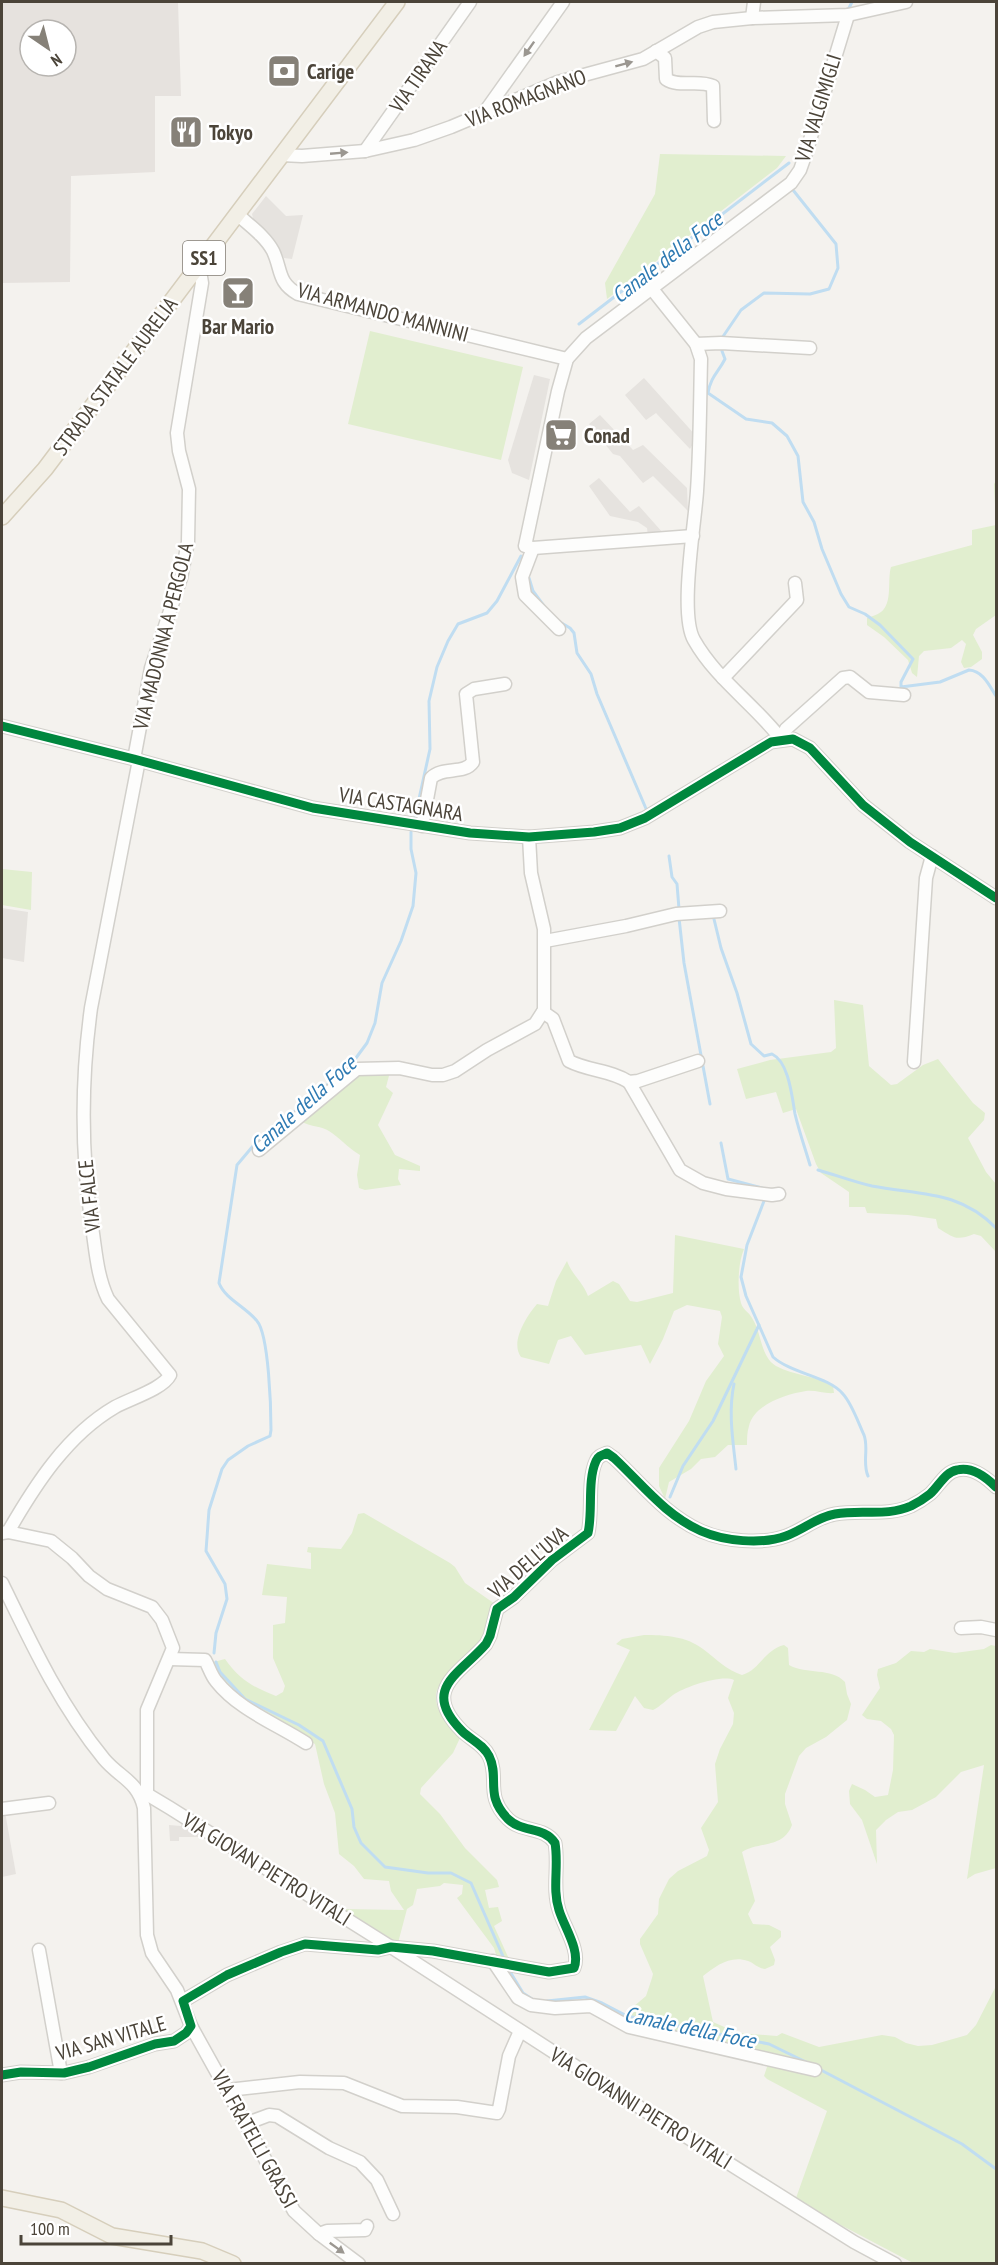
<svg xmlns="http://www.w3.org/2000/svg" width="998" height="2265" font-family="'PT Sans Narrow',sans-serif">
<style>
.industrial{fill:#e6e2de;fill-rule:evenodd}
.green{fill:#e1eecf}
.parking{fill:#e6e3df}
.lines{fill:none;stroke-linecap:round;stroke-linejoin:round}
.stream{stroke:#c0ddf1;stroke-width:3}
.minor-casing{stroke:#d2d0cb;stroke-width:15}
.major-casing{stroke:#d6cebb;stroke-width:18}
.minor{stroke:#fdfdfc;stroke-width:12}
.major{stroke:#f2efe6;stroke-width:15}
.cycleway-casing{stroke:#fff;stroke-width:13}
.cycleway{stroke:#00873e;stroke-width:9}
.oneway{fill:#9b9791}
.labels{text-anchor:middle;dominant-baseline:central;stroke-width:5;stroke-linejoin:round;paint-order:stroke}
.shield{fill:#fff;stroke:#817c74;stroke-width:1.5}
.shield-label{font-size:20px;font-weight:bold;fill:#4b4439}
.poi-label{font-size:21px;font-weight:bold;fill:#4b4439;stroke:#fff;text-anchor:start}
.street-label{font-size:21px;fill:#4b4439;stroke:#fff}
.water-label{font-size:22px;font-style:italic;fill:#2e7ab2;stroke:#fff}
</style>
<rect width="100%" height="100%" fill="#f4f2ee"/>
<path class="industrial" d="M2,2H178L181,96H155V172L71,176L70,282L2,283ZM30,30H66V66H30Z"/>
<g class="green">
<polygon points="660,154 786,156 777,168 607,299 605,283 655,194"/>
<polygon points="370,331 523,367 501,460 348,424"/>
<path d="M996,481V615L976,629L973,635L982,652V659L971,667L964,668L961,662L966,644L962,640L951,648L924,651L919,656L917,677L912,673L908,660L884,637L867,625V618C872,616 877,615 881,612C893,603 887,580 891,567L972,545V530L996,525L994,484Z"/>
<polygon points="2,869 32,872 31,910 2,905"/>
<path d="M834,1000L863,1005L869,1066L891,1085L897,1084L923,1065L938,1059L973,1103L985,1113L984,1120L968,1138L986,1172L996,1184V1252L981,1236L974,1234C956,1241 954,1238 938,1228L936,1219L908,1215L867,1213L865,1207H849V1192L821,1173L816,1164L796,1109L783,1113L776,1092L746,1099L737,1069L770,1060L831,1052L836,1048Z"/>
<path d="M390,1072L386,1087L393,1093L378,1125L395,1155L420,1166V1171L399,1169L398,1179L401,1185L365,1190L359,1188L357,1175L360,1155C348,1148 340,1138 329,1131C322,1126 311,1127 302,1122L360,1073Z"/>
<path d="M675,1235L744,1249C738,1263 737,1289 741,1303C743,1310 749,1312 752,1318C762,1333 760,1356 776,1366C794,1376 815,1375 833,1386L834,1393C825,1394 816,1390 806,1391C787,1394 754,1404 749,1426C747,1432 747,1439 747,1445H728L715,1457L701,1459L691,1469L669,1482L665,1499L659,1486V1468L689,1421L706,1381L724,1356L718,1344L722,1317L720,1311L687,1305L674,1311L663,1339L650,1364L641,1345L585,1355L571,1336L558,1340L549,1364L521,1357C510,1342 526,1317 537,1304L548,1306L556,1281L567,1261C572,1275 583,1282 588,1296L613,1281L619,1284L630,1301L637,1302L673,1293Z"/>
<path d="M364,1513L450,1563L455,1567L465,1583L495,1604C492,1615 489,1631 482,1640C452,1679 408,1685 460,1738L453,1753L421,1788L420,1794L440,1814L465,1848L497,1880L499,1887L485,1890L489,1908L498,1907L502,1921L494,1926L509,1959L508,1960L497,1958L494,1948L457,1898L462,1894L463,1885L444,1883L440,1886L417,1889L413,1905L407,1909L398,1943L343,1909L404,1910L391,1891L389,1881L364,1879L354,1866L339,1854L335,1813L324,1784L315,1744L225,1689L210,1663L225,1659C240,1680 253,1687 276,1696L283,1692L285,1686L273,1658V1625L285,1623L287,1597L262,1595L267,1564L311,1569V1553L307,1552L308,1547L341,1549L352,1533L358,1514Z"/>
<path d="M644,1635C665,1635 686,1636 703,1649C715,1658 728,1671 742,1675C759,1671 764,1650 784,1645L788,1648L789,1665C807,1675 831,1667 845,1682L847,1694L851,1704L847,1720L826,1737L806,1748L799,1756L785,1794V1804L792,1825C783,1849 759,1841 742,1852L755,1901L748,1914L753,1924L769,1925L781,1931V1937L770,1947L775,1960L774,1965L765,1969C757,1968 754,1963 748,1961C730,1955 716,1966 703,1976L713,2022L738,2033L777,2036L782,2033L819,2047L882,2035L895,2037L906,2043L918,2046L932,2045L967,2035L976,2025L996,1986V2263H913L835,2222L796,2198L827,2111L767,2079L764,2076L771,2055L759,2050L756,2053L734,2044L634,2023L620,2018L646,1996L652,1978L653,1974L640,1944V1939L658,1914L659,1899L669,1879L678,1871L707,1856L709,1850L701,1828L718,1802L715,1764L720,1749L733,1724L734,1713L728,1698L734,1680C722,1674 684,1687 673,1695C666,1700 661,1706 653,1710L644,1708L635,1696L616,1731L589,1730L630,1650L616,1644L622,1639Z"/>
<polygon points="991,1645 996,1646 996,1868 975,1874 967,1879 984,1765 961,1772 936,1797 912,1810 898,1812 886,1820 876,1830 877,1864 862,1820 850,1804 849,1791 852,1784 865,1790 875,1797 888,1795 893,1770 894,1735 891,1729 881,1721 867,1719 862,1715 880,1688 877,1675 878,1669 896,1663 911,1651 924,1652 930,1649 955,1653 984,1649"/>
</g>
<g class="parking">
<polygon points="266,196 286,216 303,215 292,259 284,258 272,237 254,222 252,214"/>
<polygon points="534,375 550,379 529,480 512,473 508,460"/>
<polygon points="644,378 697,437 690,449 656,413 646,420 625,395"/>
<polygon points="600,415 633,450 643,445 687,488 688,511 653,476 643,483 620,456 613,454 589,424"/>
<polygon points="599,478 630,512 639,506 663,533 648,536 647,528 638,522 610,516 589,486"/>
<polygon points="2,908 28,912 24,962 2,958"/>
<polygon points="2,1812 5,1812 16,1874 2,1877"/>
<polygon points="182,1820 200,1832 200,1837 179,1837 179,1841 170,1841 169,1825 181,1826"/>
</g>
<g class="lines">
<g class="stream">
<polyline points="849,8 852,2"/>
<polyline points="579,324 789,163"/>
<polyline points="722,338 741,310 764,293 810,294 829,289 838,268 836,244 793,190"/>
<path d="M722,351L725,359C718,373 711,376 708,393L746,419L772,423L787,436L798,456L803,502L814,522L822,549L841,594L849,607L865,614L880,625L913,659L901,682V687L940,682L969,670C983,671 989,685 996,696"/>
<polyline points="529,578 533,591 544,606"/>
<polyline points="558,621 570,628 574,633 577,653 591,674 597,694 647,811"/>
<polyline points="415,817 430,749 429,701 437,667 448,641 458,624 487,613 497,601 521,556"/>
<polyline points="669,856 672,877 677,884 679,909"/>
<path d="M713,915L721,948L737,993L751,1044L764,1056L772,1054C789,1062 792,1097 795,1114C799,1131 805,1148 810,1165"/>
<polyline points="679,918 684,963 710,1104"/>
<polyline points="721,1143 728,1179 762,1188"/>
<path d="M818,1170C836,1175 854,1182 872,1186C919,1195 959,1190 996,1228"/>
<path d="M764,1201L747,1245L741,1277L746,1296L773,1357C792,1374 828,1376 843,1394C852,1404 858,1422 864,1435C869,1448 862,1463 868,1476"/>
<path d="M734,1384C728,1412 733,1441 736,1469"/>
<polyline points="670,1497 683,1466 713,1421 759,1325"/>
<path d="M214,1653L216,1633L227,1599L225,1584L206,1551L209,1510L222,1469L228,1460L248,1446L270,1436L271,1430C271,1410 269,1335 257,1321C246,1307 225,1299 219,1283L237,1165L253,1146L350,1066L367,1043L375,1023L382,983L401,941L413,906L416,873L411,849V832"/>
<polyline points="216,1662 220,1672 245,1699 299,1725 323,1741 352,1809 354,1827 361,1843 385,1867 428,1873 451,1873 471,1883 505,1961"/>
<polyline points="509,1970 523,1993 532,1999"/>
<polyline points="547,2001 585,1997 602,2003 627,2016 769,2044 808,2063"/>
<polyline points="819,2069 962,2144 996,2169"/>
</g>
<g class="minor-casing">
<g id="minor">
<polyline points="752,18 754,2"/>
<path d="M656,51L665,58L666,79C679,88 698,79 713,86L714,121"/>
<polyline points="484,113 563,2"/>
<polyline points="365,151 470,2"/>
<polyline points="281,155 302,156 365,151 414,140 451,127 558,82 643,59 698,27 713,22 752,18 848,15 906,2"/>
<path d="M237,214C249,225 265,236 273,251C282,270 277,282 298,294L567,359"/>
<path d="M652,289L696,344L701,359C700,403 700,447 697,491C695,524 679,614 694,640C716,679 754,704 781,739"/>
<polyline points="696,344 721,343 810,348"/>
<polyline points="693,536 533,548 525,546 558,391 567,359 586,338 791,183 800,170 806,153 848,15"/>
<polyline points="533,548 522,577 525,595 559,629"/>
<polyline points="723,678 797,600 795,583"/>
<polyline points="2,726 134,759 313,808 470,833 529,837 594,832 620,828 645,818 771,742 793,739 810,748 863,805 910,842 996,898"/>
<polyline points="781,739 786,729 843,678 850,677 869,692 904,695"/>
<polyline points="134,759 151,668 181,578 188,542 189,489 179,451 177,433 202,283 199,265"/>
<path d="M422,826L431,778C443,766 464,775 473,762L466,694L474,689L505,684"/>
<polyline points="545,941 626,926 676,914 720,911"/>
<path d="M543,1012L553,1019L569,1061C588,1071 611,1070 629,1082L638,1081L698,1061"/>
<polyline points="914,1062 926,878 932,856"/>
<polyline points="629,1082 680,1170 703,1183 726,1189 772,1195 779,1194"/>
<polyline points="259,1150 357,1069 399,1068 432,1075 443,1075 455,1071 487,1050 535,1024 544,1010 544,929 531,873 529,837"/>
<polyline points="8,1532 51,1541 72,1558 89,1576 107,1589 152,1607 162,1620 173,1648 147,1710 147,1795"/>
<path d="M2,1533L8,1532C35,1485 67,1435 115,1407C129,1399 163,1389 170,1375L108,1299C97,1276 96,1252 92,1227C81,1154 81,1081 91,1008L139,760"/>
<path d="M2,1583C32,1645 60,1705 104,1759C120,1778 138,1781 144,1808L147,1935L152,1953L177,1990L191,2026L294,2211L319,2234L359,2264"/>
<polyline points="961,1628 981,1627 996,1630"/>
<path d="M170,1659L205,1660C209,1667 211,1675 216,1681C239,1710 275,1723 306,1743"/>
<polyline points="141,1794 150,1796 170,1808 391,1947 620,2095 854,2242 895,2264"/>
<polyline points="2,1809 49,1803"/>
<polyline points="39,1950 61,2073"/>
<polyline points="493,1961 518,1998 531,2005 555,2008 591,2006 629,2027 815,2070"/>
<path d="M183,2001L227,1975L281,1952L305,1944L378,1950L391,1947L433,1951L549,1972L574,1968C581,1951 564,1927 559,1910C552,1889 559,1865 555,1843C544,1826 522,1833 508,1819C484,1795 500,1778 489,1756C483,1744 471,1740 462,1731C420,1689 460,1674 486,1644L490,1636L497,1609L514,1597L552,1560L588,1533C593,1512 587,1481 596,1461C598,1456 602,1455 607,1453L614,1458C642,1484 665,1515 701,1531C724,1541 761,1545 786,1536C803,1530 817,1517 835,1514C862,1509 886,1517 911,1506C917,1503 925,1498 930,1494C939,1486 945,1472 957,1470C972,1466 986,1477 996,1487"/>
<polyline points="2,2075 21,2072 64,2073 89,2067 155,2044 174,2041 186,2033 191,2026"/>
<polyline points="228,2090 300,2082 344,2083 402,2106 457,2107 497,2113 499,2109 509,2056 520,2031"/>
<polyline points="245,2124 269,2115 277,2116 329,2148 360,2162 377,2180 393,2214"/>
<polyline points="319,2234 327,2231 365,2230 367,2226"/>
</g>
</g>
<g class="major-casing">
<g id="major">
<polyline points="2,517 45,469 397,2"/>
<polyline points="2,2198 61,2210 112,2236 202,2251 233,2264"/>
</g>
</g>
<use href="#minor" class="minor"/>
<use href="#major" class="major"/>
<g class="cycleway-casing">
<g id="cycleway">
<polyline points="2,726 134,759 313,808 470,833 529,837 594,832 620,828 645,818 771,742 793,739 810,748 863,805 910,842 996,898"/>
<path d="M2,2075L21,2072L64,2073L89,2067L155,2044L174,2041L186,2033L191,2026L183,2001L227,1975L281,1952L305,1944L378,1950L391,1947L433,1951L549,1972L574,1968C581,1951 564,1927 559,1910C552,1889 559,1865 555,1843C544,1826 522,1833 508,1819C484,1795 500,1778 489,1756C483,1744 471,1740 462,1731C420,1689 460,1674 486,1644L490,1636L497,1609L514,1597L552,1560L588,1533C593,1512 587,1481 596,1461C598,1456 602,1455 607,1453L614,1458C642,1484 665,1515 701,1531C724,1541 761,1545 786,1536C803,1530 817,1517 835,1514C862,1509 886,1517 911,1506C917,1503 925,1498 930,1494C939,1486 945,1472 957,1470C972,1466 986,1477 996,1487"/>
</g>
</g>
<use href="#cycleway" class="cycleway"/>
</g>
<defs><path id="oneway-solid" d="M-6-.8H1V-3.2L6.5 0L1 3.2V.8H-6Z" transform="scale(1.5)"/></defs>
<g class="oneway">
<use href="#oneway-solid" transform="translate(529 49) rotate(125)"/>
<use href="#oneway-solid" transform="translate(624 64) rotate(-15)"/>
<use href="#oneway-solid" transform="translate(339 153) rotate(-5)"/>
<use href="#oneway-solid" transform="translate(337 2248) rotate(36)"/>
</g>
<defs>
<g id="bank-square" transform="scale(1.725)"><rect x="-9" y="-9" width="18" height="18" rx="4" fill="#868178" stroke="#fff"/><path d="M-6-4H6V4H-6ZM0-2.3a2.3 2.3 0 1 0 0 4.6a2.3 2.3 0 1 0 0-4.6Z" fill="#fff"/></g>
<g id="restaurant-square" transform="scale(1.725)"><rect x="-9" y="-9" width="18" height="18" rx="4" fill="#868178" stroke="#fff"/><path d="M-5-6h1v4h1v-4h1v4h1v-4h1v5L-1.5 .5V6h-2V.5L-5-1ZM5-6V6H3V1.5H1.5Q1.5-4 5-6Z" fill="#fff"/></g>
<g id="bar-square" transform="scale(1.725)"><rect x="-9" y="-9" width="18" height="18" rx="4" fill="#868178" stroke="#fff"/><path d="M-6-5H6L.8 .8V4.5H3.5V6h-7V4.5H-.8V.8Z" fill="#fff"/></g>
<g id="supermarket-square" transform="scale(1.725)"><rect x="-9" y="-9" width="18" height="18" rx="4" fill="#868178" stroke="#fff"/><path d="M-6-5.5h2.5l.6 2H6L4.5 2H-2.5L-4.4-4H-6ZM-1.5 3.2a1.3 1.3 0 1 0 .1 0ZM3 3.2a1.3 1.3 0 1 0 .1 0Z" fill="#fff"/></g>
</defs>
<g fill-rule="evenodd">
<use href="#bank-square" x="284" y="71"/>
<use href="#restaurant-square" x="186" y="132"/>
<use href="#bar-square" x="238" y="293"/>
<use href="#supermarket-square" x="561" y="435"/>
</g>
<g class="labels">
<rect class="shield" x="183" y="241" width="42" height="34" rx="4.5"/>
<g class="shield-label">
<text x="204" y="258">SS1</text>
</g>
<g class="poi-label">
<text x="307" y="71">Carige</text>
<text x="209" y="132">Tokyo</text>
<text x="238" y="326" text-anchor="middle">Bar Mario</text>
<text x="584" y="435">Conad</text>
</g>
<g class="street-label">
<text transform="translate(418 76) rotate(-55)">VIA TIRANA</text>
<text transform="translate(526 98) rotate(-21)">VIA ROMAGNANO</text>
<text transform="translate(818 108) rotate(-73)">VIA VALGIMIGLI</text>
<text transform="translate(383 312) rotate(15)">VIA ARMANDO MANNINI</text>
<text transform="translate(115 376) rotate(-53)">STRADA STATALE AURELIA</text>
<text transform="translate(163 636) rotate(-76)">VIA MADONNA A PERGOLA</text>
<text transform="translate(401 804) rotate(9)">VIA CASTAGNARA</text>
<text transform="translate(89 1196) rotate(-96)">VIA FALCE</text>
<text transform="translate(528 1562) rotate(-41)">VIA DELL'UVA</text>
<text transform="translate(267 1869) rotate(32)">VIA GIOVAN PIETRO VITALI</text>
<text transform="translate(111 2038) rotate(-16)">VIA SAN VITALE</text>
<text transform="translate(641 2108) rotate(32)">VIA GIOVANNI PIETRO VITALI</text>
<text transform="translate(255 2139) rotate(61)">VIA FRATELLI GRASSI</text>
</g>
<g class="water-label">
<text transform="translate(667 257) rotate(-38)">Canale della Foce</text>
<text transform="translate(303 1104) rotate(-42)">Canale della Foce</text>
<text transform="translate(690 2027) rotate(12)">Canale della Foce</text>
</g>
</g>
<rect width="998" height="2265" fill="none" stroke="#4b4439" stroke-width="6"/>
<g transform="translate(48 48) rotate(145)"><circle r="28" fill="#ffffff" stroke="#b7b4b0" stroke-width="1.5"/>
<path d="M0-4.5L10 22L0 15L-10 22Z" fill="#868178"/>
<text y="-9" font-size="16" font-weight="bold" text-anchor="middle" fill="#4b4439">N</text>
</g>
<path d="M21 2235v9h150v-9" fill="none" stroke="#4b4439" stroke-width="3"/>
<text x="30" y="2235" font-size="18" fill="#4b4439" stroke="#ffffff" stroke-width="4.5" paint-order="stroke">100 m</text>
</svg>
